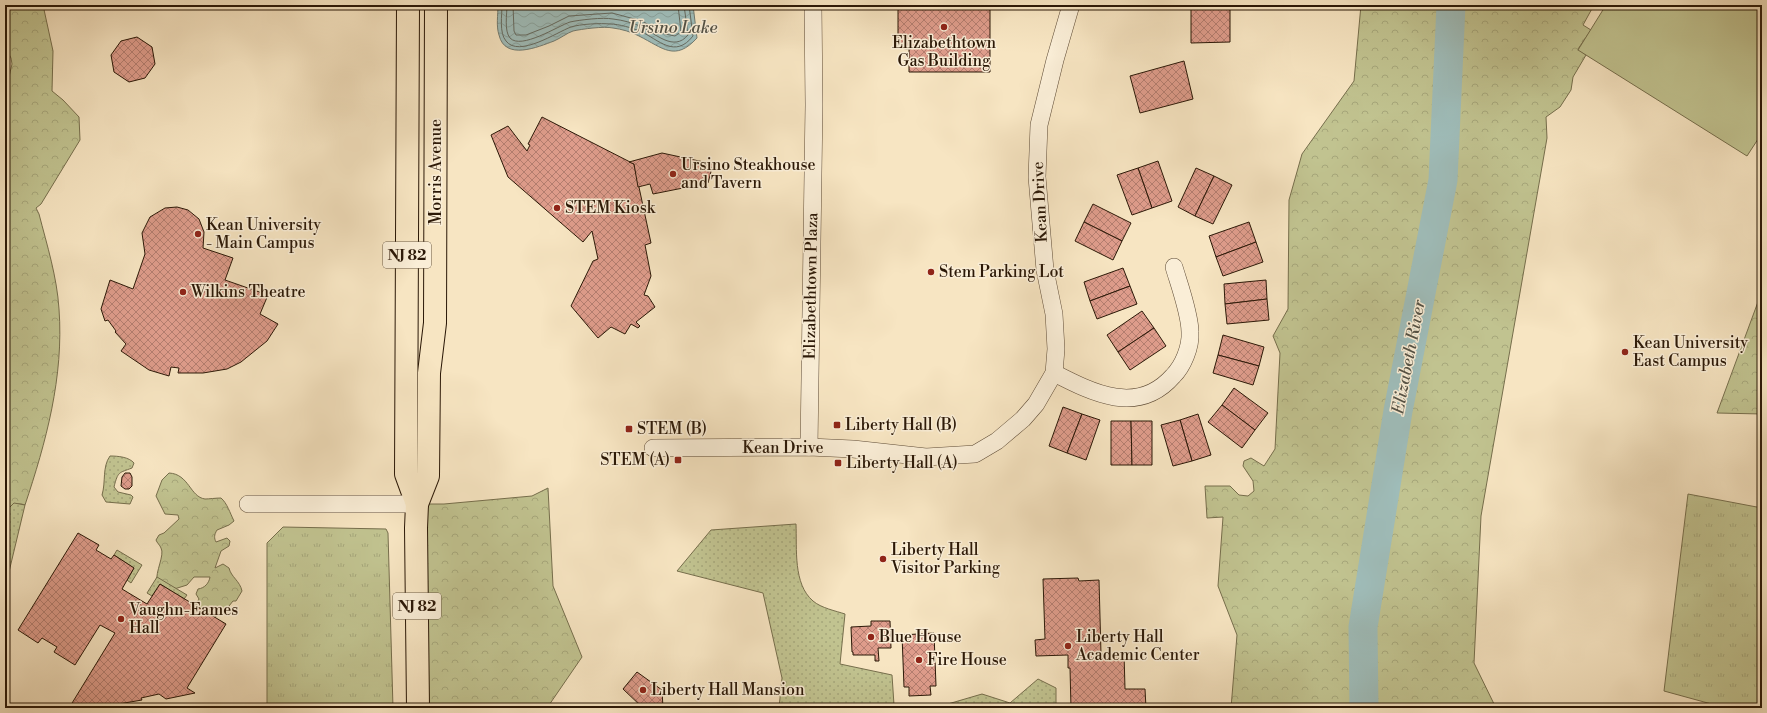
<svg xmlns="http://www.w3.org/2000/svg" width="1767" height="713" font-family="'Libre Bodoni',serif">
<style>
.grass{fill:url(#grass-tufts);stroke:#766e4c}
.forest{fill:url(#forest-crowns);stroke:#766e4c}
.garden{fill:url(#garden-dots);stroke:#766e4c}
.pitch{fill:#c1c390;stroke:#766e4c}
.water{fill:url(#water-waves);stroke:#717b72}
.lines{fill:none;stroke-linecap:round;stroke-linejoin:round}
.shore{stroke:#656a60;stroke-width:1}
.river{stroke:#9fbdba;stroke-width:29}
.building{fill:url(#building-cross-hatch);stroke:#2b1807}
.minor-casing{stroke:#5e4b36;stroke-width:18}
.primary-casing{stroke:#2b1807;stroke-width:24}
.minor{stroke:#faeed7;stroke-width:17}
.primary{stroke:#f7e5c2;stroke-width:22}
.poi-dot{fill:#8f2418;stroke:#faeed7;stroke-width:1.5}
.labels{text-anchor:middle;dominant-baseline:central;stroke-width:3;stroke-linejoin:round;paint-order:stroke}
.shield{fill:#faeed7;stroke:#695845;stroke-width:1}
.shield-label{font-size:15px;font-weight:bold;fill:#2b1807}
.poi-label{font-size:16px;fill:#2b1807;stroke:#faeed7;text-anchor:start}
.street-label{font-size:16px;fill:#2b1807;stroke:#faeed7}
.water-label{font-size:17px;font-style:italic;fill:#545246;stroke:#faeed7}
</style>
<defs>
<pattern id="grass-tufts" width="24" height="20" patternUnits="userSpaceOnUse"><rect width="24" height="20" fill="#c1c390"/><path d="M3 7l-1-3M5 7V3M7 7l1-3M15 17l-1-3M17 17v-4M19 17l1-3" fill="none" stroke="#a6a77b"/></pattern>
<pattern id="forest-crowns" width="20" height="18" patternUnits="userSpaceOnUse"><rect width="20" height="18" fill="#c1c390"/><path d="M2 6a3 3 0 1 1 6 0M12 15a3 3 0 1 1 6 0" fill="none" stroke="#a6a77b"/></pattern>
<pattern id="garden-dots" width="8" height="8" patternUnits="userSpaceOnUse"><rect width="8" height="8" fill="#c1c390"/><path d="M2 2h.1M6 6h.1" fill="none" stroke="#a6a77b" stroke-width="1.8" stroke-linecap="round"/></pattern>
<pattern id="water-waves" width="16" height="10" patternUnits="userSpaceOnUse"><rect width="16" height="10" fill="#9fbdba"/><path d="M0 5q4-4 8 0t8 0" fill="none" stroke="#89a29e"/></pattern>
<pattern id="building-cross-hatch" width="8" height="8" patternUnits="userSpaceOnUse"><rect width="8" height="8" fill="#de9c8b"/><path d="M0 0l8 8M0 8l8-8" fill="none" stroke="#b47e70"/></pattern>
</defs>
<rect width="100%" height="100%" fill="#f7e5c2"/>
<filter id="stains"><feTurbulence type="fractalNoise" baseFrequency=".005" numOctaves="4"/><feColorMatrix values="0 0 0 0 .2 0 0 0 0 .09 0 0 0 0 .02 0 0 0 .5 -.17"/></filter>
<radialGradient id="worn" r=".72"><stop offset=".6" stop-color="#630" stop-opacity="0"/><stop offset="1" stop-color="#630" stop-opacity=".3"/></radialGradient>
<g class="grass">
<polygon points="1688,494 1762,508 1762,708 1726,708 1664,691"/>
<polygon points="283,527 386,529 388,533 393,708 267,708 267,543"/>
</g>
<g class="forest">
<path d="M5,5H43L53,51L52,91L63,100L79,117L80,140L41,204L36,208L39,214C47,245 57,277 59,309C64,377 46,442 25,505C16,502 12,505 5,512V84L9,77L12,64L11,58L5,47Z"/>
<polygon points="1361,5 1594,5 1583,25 1591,30 1578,49 1586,55 1573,77 1571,90 1560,107 1546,117 1547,138 1481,516 1474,663 1496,708 1231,708 1237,635 1218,586 1223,517 1207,518 1205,486 1230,486 1239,495 1248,496 1254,491 1253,481 1243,466 1244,461 1251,458 1264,466 1275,449 1280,353 1273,336 1288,309 1289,200 1302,154 1354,81"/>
<polygon points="1762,291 1762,414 1717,413"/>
<path d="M169,473C189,474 190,497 205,499C209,499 216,498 221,498C227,503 230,513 234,521L229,525L217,530C214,535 214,538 216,542L227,538L230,541L229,546L221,551L215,568L223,564L229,568C231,577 240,581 242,591L236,601H233L229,606V611L219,614L212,619L195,606L199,599L196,594L198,589C205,588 209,583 210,577H194L187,585L171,590L157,582C155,572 165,555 161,548C160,545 157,543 156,540L159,535L164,533L179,519L178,515L165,514L156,496L162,480Z"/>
<polygon points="548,488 553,586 582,657 547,708 419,708 417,504 444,504 532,496"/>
</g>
<g class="garden">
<path d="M110,456C118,456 129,457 134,463L132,468C119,473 118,471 114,487L118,492L131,495L133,497L130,504L106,502L102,495C106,482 102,467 110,456Z"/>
<polygon points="14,503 25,505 8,576 5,570 5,512"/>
<path d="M796,524C797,549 793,584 813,601C821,608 836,611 845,614L840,664L892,675L894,705L941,706L982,694L1010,703L1038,679L1056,688V708H779L782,678L763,593L677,571L711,530Z"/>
<polygon points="117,550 142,565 131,583 127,580 134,568 114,555"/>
<polygon points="157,577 187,595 184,599 160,584 152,596 147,593"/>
</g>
<polygon class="pitch" points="1606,5 1762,5 1762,133 1747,156 1578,50"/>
<path class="water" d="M498,5H693L697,38C675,62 663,48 639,36C632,32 621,29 613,28C604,26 582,29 573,31C567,33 561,38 554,41C538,47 505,61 499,35C496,26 498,15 498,5Z"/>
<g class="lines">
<g class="shore">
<path d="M502,5C502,15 499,33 506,41C519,58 557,32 571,27C580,24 601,23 610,24C619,24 632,28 640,31C659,40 675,59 693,36L689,5"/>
<path d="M507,5C507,14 504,31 510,38C521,50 558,26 570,22C579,20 603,17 613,19C622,20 634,23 642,27C656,34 674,52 688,35L684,5"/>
<polyline points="513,5 514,31 516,35 526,35 549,26 569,16 612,13 642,21 665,34 675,36 681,32 678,5"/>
</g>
<polyline class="river" points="1364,708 1363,627 1398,411 1443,180 1451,5"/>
</g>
<g class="building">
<polygon points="898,5 990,5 990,72 909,72 909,49 898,48"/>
<polygon points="1191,5 1230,5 1230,42 1191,43"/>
<polygon points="137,37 152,47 155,64 145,78 129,82 114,72 111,55 121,41"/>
<polygon points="1184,61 1193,99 1140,113 1130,76"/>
<polygon points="542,117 634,164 651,243 645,245 651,276 644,295 648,296 655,307 636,322 640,326 638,328 631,324 625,334 611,327 598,338 571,306 593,261 598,259 592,231 583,242 508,177 491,135 508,126 527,151 530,145 528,144"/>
<polygon points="662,153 713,164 708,183 653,194 650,184 638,187 634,164 629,162"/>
<polygon points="1158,161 1172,201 1152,208 1138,168"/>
<polygon points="1138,168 1152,208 1132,215 1117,175"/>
<polygon points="1196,168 1214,176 1195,216 1178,207"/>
<polygon points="1214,176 1232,185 1213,224 1195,216"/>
<polygon points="1093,204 1131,223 1122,241 1084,222"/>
<polygon points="177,207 188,210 199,219 204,232 203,248 233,258 225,280 268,295 260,314 278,324 267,341 241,362 227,369 203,373 178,373 179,368 171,367 169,376 149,370 121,351 126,344 115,332 116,331 108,320 105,321 101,309 110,280 133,289 145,254 142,233 150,217 165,208"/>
<polygon points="1084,222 1122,241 1113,260 1075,241"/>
<polygon points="1249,222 1256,242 1216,257 1209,236"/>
<polygon points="1256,242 1263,262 1223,276 1216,257"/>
<polygon points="1123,268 1130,286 1090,301 1084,282"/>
<polygon points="1266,280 1267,299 1225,304 1224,284"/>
<polygon points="1130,286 1137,304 1097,319 1090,301"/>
<polygon points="1267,299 1269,320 1227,324 1225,304"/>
<polygon points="1142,311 1154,328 1118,352 1107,335"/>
<polygon points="1154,328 1166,346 1130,370 1118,352"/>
<polygon points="1223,335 1264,347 1259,366 1218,355"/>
<polygon points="1218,355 1259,366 1253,385 1213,373"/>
<polygon points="1234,388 1268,413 1255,430 1222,405"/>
<polygon points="1222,405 1255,430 1242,448 1208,422"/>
<polygon points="1063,407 1082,414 1067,453 1049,446"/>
<polygon points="1082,414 1100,420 1086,460 1067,453"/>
<polygon points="1198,414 1211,455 1192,461 1180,420"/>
<polygon points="1180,420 1192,461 1173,466 1161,425"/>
<polygon points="1111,421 1131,421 1132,465 1111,465"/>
<polygon points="1131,421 1152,421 1152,465 1132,465"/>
<polygon points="125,473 130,473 132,477 132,486 129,489 125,489 121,486 122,477"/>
<polygon points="78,533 99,545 96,550 111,559 114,555 134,568 122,589 147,604 160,584 226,624 187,688 195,693 166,699 159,694 141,698 142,700 95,708 69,708 115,633 100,625 75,665 54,652 57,647 42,638 38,643 18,630"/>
<polygon points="1078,578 1079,581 1099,580 1101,654 1124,653 1125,689 1145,689 1146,708 1071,708 1070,668 1068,668 1068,655 1036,656 1035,640 1045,639 1043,579"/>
<polygon points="871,621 890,621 891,648 878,648 879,661 875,661 875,655 853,655 853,652 852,652 851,627 871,626"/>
<polygon points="934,633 936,686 930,686 931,695 909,696 909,687 904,687 902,635"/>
<polygon points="637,672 662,690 663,708 643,708 623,689"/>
</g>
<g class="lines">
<g class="minor-casing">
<g id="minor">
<path d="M1054,373C1093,393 1138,416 1173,376C1183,366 1191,347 1190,332C1190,314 1179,284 1174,267"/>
<polyline points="809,447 814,105 813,5"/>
<polyline points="653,448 809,447 853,449 926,457 975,454 997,441 1023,419 1036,404 1054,373 1056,349 1054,314 1045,270 1037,177 1039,125 1055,60 1071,5"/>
<polyline points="248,504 417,504"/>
</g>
</g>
<g class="primary-casing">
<g id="primary">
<polyline points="408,5 406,474 417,504"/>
<polyline points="418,708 416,528 417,504 428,476 429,373 435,323 436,5"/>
</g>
</g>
<use href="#minor" class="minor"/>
<use href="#primary" class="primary"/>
</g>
<g class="poi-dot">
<circle cx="944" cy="27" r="4"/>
<circle cx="673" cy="174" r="4"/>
<circle cx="557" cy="208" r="4"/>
<circle cx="198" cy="234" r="4"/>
<circle cx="931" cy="272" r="4"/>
<circle cx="183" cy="292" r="4"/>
<circle cx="1625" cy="352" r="4"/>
<rect x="833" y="421" width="8" height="8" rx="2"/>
<rect x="625" y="425" width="8" height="8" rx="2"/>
<rect x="674" y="456" width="8" height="8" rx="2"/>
<rect x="834" y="459" width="8" height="8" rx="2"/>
<circle cx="883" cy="559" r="4"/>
<circle cx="121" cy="619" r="4"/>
<circle cx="871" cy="637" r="4"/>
<circle cx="1068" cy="646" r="4"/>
<circle cx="919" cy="660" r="4"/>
<circle cx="643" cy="690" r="4"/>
</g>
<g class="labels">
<g class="shield">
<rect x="383" y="242" width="48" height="26" rx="3"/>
<rect x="393" y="593" width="48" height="26" rx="3"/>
</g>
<g class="shield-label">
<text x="407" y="255">NJ 82</text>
<text x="417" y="606">NJ 82</text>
</g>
<g class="poi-label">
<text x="944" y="43" text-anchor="middle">Elizabethtown<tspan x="944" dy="18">Gas Building</tspan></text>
<text x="681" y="165">Ursino Steakhouse<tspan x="681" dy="18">and Tavern</tspan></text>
<text x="565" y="208">STEM Kiosk</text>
<text x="206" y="225">Kean University<tspan x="206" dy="18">- Main Campus</tspan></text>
<text x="939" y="272">Stem Parking Lot</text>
<text x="191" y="292">Wilkins Theatre</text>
<text x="1633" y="343">Kean University<tspan x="1633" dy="18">East Campus</tspan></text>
<text x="845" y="425">Liberty Hall (B)</text>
<text x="637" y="429">STEM (B)</text>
<text x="670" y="460" text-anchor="end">STEM (A)</text>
<text x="846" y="463">Liberty Hall (A)</text>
<text x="891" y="550">Liberty Hall<tspan x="891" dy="18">Visitor Parking</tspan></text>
<text x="129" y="610">Vaughn-Eames<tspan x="129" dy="18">Hall</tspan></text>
<text x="879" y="637">Blue House</text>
<text x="1076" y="637">Liberty Hall<tspan x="1076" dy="18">Academic Center</tspan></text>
<text x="927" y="660">Fire House</text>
<text x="651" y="690">Liberty Hall Mansion</text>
</g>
<g class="street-label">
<text transform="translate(436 172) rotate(-90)">Morris Avenue</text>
<text transform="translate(1040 202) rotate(-93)">Kean Drive</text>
<text transform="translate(811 286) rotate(-89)">Elizabethtown Plaza</text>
<text x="783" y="448">Kean Drive</text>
</g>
<g class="water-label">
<text x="673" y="28">Ursino Lake</text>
<text transform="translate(1409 357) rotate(-79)">Elizabeth River</text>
</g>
</g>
<rect width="1767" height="713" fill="none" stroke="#f7e5c2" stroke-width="20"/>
<rect x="6" y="6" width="1755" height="701" fill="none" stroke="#2b1807" stroke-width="2"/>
<rect x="10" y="10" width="1747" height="693" fill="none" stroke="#2b1807"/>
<rect width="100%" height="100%" filter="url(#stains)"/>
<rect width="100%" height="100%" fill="url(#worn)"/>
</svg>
